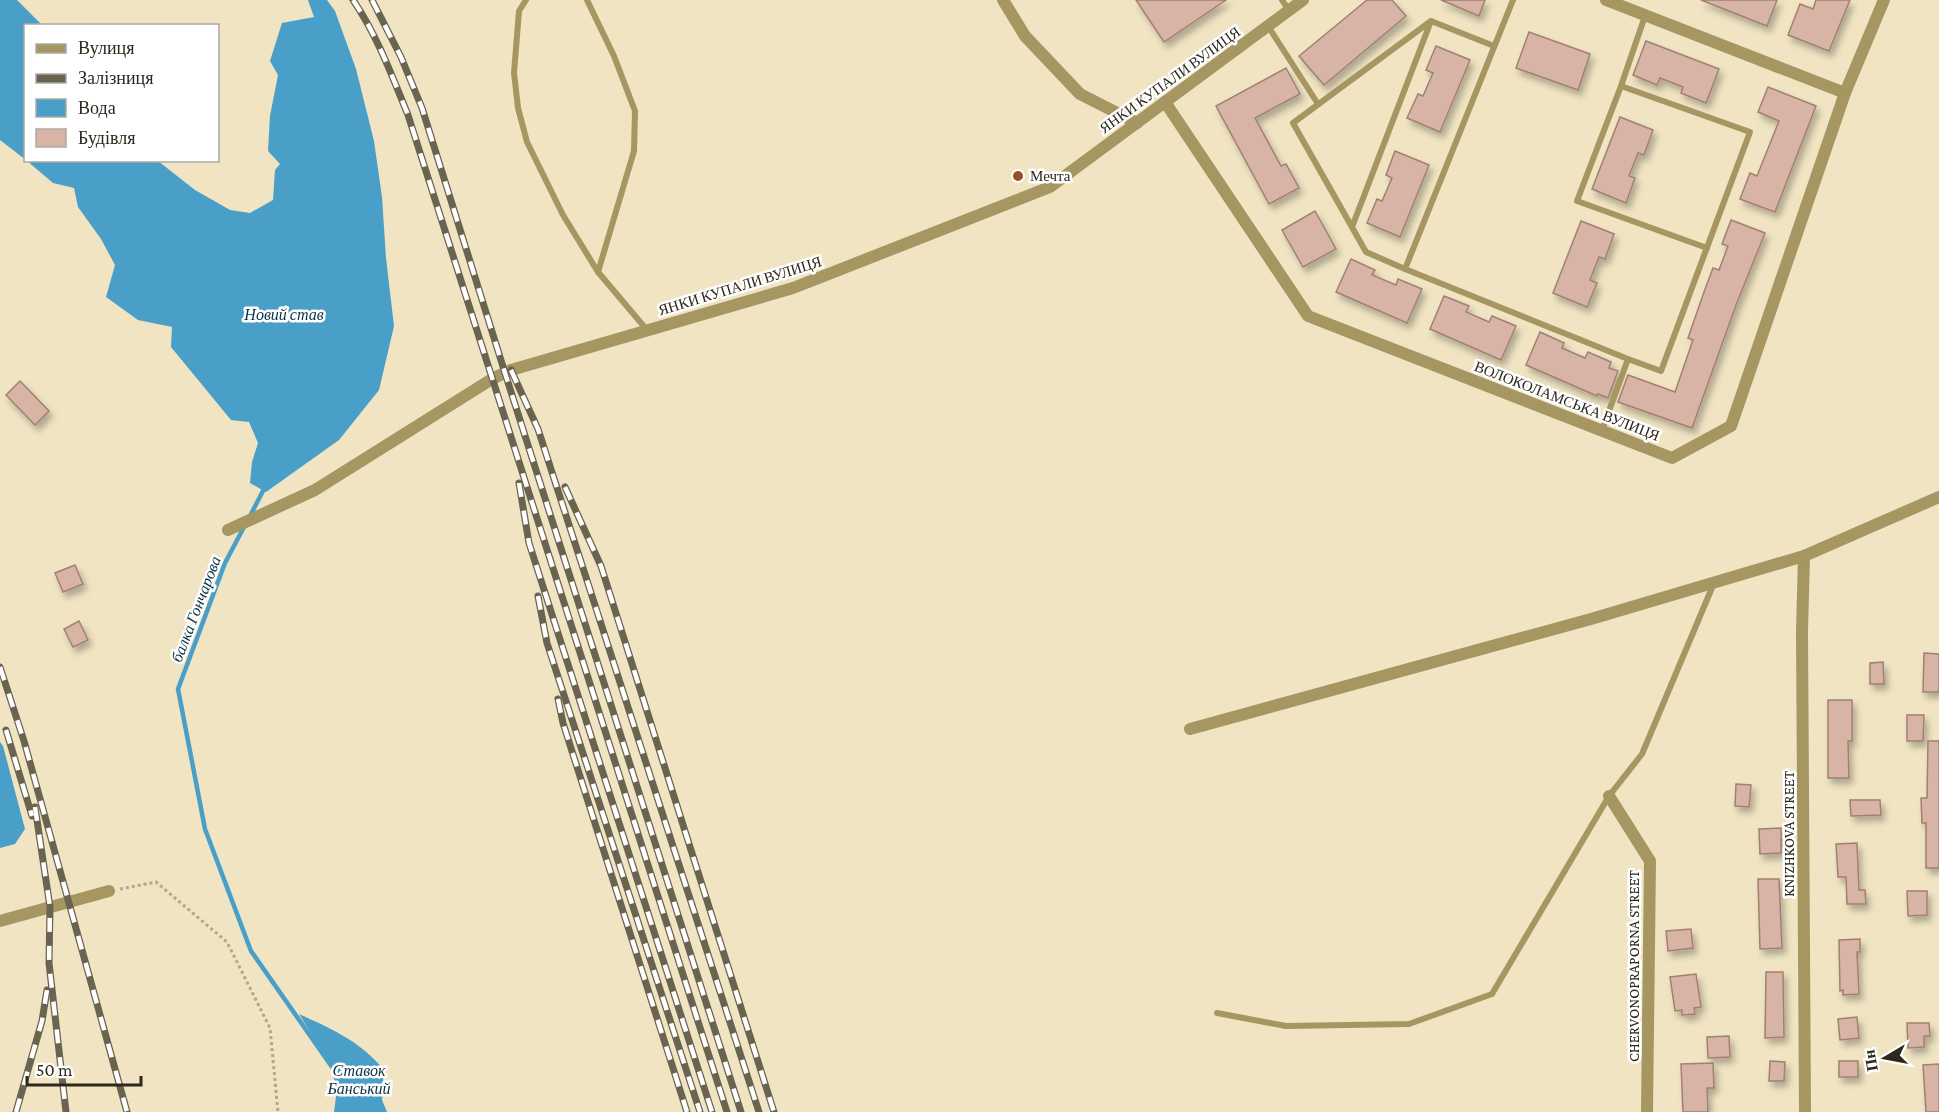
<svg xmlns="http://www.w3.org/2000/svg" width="1939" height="1112" font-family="'Crimson Pro',serif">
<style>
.water{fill:#499fc7}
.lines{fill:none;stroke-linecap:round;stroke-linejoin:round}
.stream{stroke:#499fc7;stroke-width:4.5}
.building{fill:#d8b4a6;stroke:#a18072;stroke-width:1.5;filter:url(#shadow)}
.path{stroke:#b0a78c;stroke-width:3;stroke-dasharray:3 3;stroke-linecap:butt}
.service{stroke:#a59662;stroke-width:6}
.minor{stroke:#a59662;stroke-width:12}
.rail-casing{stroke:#6a6350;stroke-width:7}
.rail{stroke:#fff;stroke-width:4.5;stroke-dasharray:14;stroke-linecap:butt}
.poi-dot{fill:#965224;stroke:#fff;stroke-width:2}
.labels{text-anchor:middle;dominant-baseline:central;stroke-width:5;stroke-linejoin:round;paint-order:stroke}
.street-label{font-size:15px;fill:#2c281b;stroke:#fff}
.poi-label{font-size:15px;fill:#2c281b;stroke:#fff;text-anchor:start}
.water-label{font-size:16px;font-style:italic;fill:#0a3243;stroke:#fff}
</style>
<defs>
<filter id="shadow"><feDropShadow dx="3.5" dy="5.5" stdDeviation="3" flood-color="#0004"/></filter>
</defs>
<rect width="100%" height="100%" fill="#f0e4c2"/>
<g class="water">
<polygon points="0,0 17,0 42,25 26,26 26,160 0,140"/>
<polygon points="308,0 327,0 335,11 356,69 374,141 382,197 386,258 394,326 379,390 339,440 266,492 250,483 252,462 258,443 249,422 231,420 171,347 172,327 138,320 106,297 115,265 101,239 78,207 74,188 53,183 26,160 158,161 195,190 230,210 250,213 273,200 275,170 280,164 268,151 270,116 278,75 270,61 282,23 314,17"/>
<polygon points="0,742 3,746 25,829 15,844 0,848"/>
<path d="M299,1014C332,1029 360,1041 384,1070L382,1100L387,1112H334L337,1089L330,1064Z"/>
</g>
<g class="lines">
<g class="stream">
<polyline points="249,518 266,485"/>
<polyline points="245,525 225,563 178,689 205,829 251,951 332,1067"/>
</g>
</g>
<g class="building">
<polygon points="1136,0 1226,0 1164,42"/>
<polygon points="1367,0 1392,0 1406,16 1324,85 1299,56"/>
<polygon points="1441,0 1485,0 1479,16"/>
<polygon points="1701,0 1777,0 1767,26"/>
<polygon points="1816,0 1850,0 1829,51 1788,35 1800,4 1813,9"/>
<polygon points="1529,32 1590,54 1578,90 1516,68"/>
<polygon points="1646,41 1719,69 1706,103 1681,93 1683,87 1660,78 1657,85 1633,75"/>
<polygon points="1436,46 1470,60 1440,132 1407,118 1418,94 1423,96 1433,73 1426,70"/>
<polygon points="1286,68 1300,94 1255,118 1281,166 1286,164 1299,188 1269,204 1216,106"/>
<polygon points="1768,87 1816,106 1775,212 1740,199 1750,173 1757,176 1779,121 1758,112"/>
<polygon points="1620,117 1653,130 1644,155 1638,153 1629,176 1635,178 1626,203 1592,189"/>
<polygon points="1395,151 1429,165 1400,237 1367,223 1377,199 1382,201 1392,178 1386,175"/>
<polygon points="1315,211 1336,249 1303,267 1282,230"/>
<polygon points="1731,220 1765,233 1736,305 1692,428 1618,402 1628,375 1675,392 1693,340 1688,338 1704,292 1713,268 1719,270 1728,246 1722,244"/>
<polygon points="1581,221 1614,234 1605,259 1599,257 1590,280 1597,283 1587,307 1553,293"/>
<polygon points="1351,259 1375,270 1372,275 1396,285 1398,279 1422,289 1407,323 1336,292"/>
<polygon points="1444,296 1469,306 1466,312 1489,322 1492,316 1516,326 1501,360 1430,329"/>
<polygon points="1540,332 1564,343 1562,348 1585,358 1588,352 1611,362 1609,368 1618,371 1608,398 1598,394 1597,396 1526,365"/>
<polygon points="20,381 49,411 35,425 6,395"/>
<polygon points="75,565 83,584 63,592 55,573"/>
<polygon points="79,621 88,640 73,647 64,629"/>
<polygon points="1924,653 1939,654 1939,692 1923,692"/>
<polygon points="1883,662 1884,684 1870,684 1870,663"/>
<polygon points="1828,700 1852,700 1852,741 1848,741 1849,778 1828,778"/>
<polygon points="1907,715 1924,715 1923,741 1907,741"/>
<polygon points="1928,741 1939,741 1939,868 1926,868 1926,823 1922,823 1921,798 1927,798"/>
<polygon points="1736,784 1751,785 1749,807 1735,806"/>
<polygon points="1850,800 1880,800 1881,815 1851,816"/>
<polygon points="1781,828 1781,853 1760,854 1759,829"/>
<polygon points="1857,843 1859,890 1865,890 1866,904 1847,904 1846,877 1838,877 1836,844"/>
<polygon points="1758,879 1779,879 1782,948 1760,949"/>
<polygon points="1907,891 1927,891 1927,915 1908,916"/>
<polygon points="1691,929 1693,948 1668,951 1666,931"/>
<polygon points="1860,939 1860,952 1857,952 1859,994 1843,995 1843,990 1840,991 1839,940"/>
<polygon points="1766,972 1783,972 1784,1037 1765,1038"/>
<polygon points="1696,974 1701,1007 1694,1008 1695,1014 1682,1015 1682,1010 1675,1011 1670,977"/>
<polygon points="1857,1017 1859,1038 1840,1040 1838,1019"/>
<polygon points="1907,1023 1929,1023 1930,1036 1924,1036 1924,1047 1908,1048"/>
<polygon points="1729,1036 1730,1057 1708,1058 1707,1037"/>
<polygon points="1770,1061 1785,1062 1784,1081 1769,1081"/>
<rect x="1839" y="1061" width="19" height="16"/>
<polygon points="1713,1063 1714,1088 1707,1088 1708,1112 1683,1112 1681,1064"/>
<polygon points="1939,1064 1939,1112 1926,1112 1923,1065"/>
</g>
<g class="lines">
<polyline class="path" points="120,889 156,882 227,942 270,1028 278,1112"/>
<g class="service">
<polyline points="526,0 519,11 514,73 518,108 527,142 563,215 598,272 647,330"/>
<polyline points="587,0 614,56 635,111 634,151 598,272"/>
<polyline points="1282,0 1289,10"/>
<polyline points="1513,0 1405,269 1628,359"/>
<polyline points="1431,21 1494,46"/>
<polyline points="1268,26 1318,104"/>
<polyline points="1621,86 1577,201 1707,248"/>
<polyline points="1352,227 1431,21 1293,123 1366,252 1405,269"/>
<polyline points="1602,430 1628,359 1661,371 1750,132 1621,86 1645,16"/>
<polyline points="1217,1013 1286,1026 1409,1024 1492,994 1609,796 1642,754 1714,583"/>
</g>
<g class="minor">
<polyline points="1003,0 1025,36 1080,94 1137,123"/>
<polyline points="1606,0 1845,93"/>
<polyline points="1165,102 1308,316 1672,458 1731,426 1845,93 1884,0"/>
<polyline points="228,530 315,490 492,379 511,370 793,288 1050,187 1303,0"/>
<polyline points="1804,556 1802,631 1805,1112"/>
<polyline points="1190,729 1591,619 1804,556 1939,497"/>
<polyline points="1609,796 1650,861 1647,1112"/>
<polyline points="0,921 109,891"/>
</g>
<g class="rail-casing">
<g id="rail">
<path d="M353,0C377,35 392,76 408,115L727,1112"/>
<polyline points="372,0 401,57 422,108 505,373 741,1112"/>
<polyline points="511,370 538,429 759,1112"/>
<polyline points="519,483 529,543 712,1112"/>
<polyline points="565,487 601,566 774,1112"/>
<polyline points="538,596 547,643 700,1112"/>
<polyline points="0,667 24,741 127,1112"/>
<polyline points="558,699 563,723 687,1112"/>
<polyline points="6,730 32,816"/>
<polyline points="35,807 50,907 49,963 66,1112"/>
<polyline points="16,1112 42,1021 47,990"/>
</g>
</g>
<use href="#rail" class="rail"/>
</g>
<circle class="poi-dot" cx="1018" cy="176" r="6"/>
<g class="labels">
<g class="street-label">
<text transform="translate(1170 80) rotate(-36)">ЯНКИ КУПАЛИ ВУЛИЦЯ</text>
<text transform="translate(740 286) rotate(-17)">ЯНКИ КУПАЛИ ВУЛИЦЯ</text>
<text transform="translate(1567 401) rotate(21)">ВОЛОКОЛАМСЬКА ВУЛИЦЯ</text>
<text transform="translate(1789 834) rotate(-90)">KNIZHKOVA STREET</text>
<text transform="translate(1634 966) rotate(-90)">CHERVONOPRAPORNA STREET</text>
</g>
<g class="poi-label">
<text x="1030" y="176">Мечта</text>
</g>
<g class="water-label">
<text x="284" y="314">Новий став</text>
<text transform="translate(196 609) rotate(-69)">балка Гончарова</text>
<text x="359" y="1070">Ставок<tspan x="359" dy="18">Банський</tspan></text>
</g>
</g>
<rect x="24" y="24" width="195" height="138" fill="#ffffff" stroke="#aba9a4" stroke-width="1.5"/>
<rect x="36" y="44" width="30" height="9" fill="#a59662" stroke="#aba9a4" stroke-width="1.5"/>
<text x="78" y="54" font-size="18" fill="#2c281b">Вулиця</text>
<rect x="36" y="74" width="30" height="9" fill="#6a6350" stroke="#aba9a4" stroke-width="1.5"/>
<text x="78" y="84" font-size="18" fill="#2c281b">Залізниця</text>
<rect x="36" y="99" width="30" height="18" fill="#499fc7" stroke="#aba9a4" stroke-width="1.5"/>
<text x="78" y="114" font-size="18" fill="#2c281b">Вода</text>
<rect x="36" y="129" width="30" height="18" fill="#d8b4a6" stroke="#aba9a4" stroke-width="1.5"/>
<text x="78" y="144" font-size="18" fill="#2c281b">Будівля</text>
<g transform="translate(1885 1058) rotate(260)" stroke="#ffffff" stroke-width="4.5" paint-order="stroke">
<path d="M0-4.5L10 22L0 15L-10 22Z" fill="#2c281b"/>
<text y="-9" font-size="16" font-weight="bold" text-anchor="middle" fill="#2c281b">Пн</text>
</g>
<path d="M27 1076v9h114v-9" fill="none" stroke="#2c281b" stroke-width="3"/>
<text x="36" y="1076" font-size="18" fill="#2c281b" stroke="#ffffff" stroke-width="4.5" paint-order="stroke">50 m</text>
</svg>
